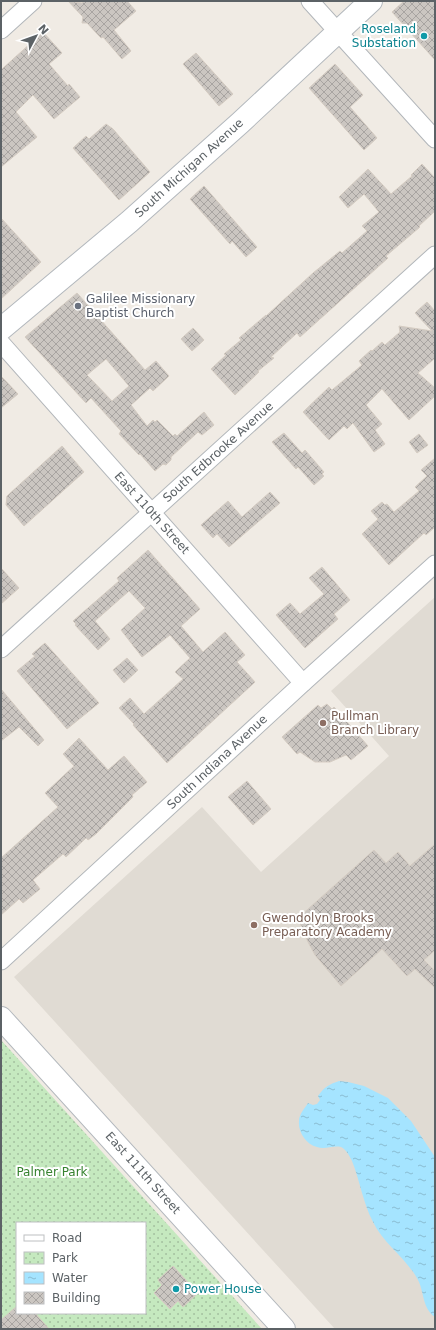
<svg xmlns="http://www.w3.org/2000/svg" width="436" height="1330" font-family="'DejaVu Sans',sans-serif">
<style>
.education{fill:#e0dbd3}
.park{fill:url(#park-dots);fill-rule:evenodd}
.water{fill:url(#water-ripples)}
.building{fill:url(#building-cross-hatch);stroke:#d5ccc2;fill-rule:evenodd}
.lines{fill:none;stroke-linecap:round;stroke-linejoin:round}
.street-casing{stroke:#b2b6ba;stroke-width:19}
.secondary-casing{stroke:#b3b8bd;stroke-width:24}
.street{stroke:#fff;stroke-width:17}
.secondary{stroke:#fff;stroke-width:22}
.culture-dot{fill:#0f9aa8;stroke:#fff;stroke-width:1.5}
.worship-dot{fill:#6b7280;stroke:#fff;stroke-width:1.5}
.education-dot{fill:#8d6e63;stroke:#fff;stroke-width:1.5}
.labels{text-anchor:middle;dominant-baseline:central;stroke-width:4;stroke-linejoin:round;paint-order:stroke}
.culture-label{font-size:12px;fill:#0d838f;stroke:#fff;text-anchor:end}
.street-label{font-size:12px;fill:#5c6266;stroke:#fff}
.worship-label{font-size:12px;fill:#5b616d;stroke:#fff;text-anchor:start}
.education-label{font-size:12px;fill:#785e54;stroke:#fff;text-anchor:start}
.park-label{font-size:12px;fill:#36822f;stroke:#fff}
</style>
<defs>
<pattern id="park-dots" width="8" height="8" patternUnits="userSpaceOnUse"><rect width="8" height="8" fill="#c5e9bf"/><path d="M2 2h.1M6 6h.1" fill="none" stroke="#a3c09f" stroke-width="1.8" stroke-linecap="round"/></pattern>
<pattern id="water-ripples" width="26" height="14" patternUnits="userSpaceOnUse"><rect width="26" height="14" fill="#a5e4ff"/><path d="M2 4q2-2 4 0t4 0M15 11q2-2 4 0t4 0" fill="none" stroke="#8abcd2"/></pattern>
<pattern id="building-cross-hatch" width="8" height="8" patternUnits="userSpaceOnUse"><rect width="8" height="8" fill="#cbc6c1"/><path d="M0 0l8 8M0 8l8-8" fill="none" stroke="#a8a4a1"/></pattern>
</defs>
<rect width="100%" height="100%" fill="#f0ebe4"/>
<polygon class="education" points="435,597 435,1329 335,1329 14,977 202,807 261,872 389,756 331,691"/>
<path class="park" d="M1,1040L262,1329H1ZM17,1223H145V1313H17Z"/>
<path class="water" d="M339,1081L348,1082L364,1086L388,1098L411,1121L435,1157V1317C423,1309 424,1294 419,1282C408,1259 384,1245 373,1222C363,1203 360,1181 352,1161C350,1157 346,1149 341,1147C333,1145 325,1150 317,1147C306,1144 298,1132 299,1121C299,1114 305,1108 308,1103L313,1105L317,1104L320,1100L318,1096C324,1087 330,1084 339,1081Z"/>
<g class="building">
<polygon points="68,1 82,3 84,1 127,1 136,11 114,30 131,51 122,59 103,37 101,38 87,23 82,23 83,17"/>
<polygon points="404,1 435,1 435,60 392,12"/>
<polygon points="43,32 62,53 49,64 68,86 69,84 80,97 54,119 33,95 16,112 37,137 1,167 1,70"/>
<polygon points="196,53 233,94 219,106 183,64"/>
<polygon points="335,64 363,95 350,107 377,138 364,150 309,88"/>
<polygon points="106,124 113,129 150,172 119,200 73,148 86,136 89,139"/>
<polygon points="422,164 435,178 435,211 419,226 420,227 386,256 388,258 300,337 297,333 271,357 274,358 258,371 259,372 235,395 211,369 226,355 224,354 241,340 239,338 266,315 266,316 313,273 340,251 342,253 367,231 362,226 379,212 364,194 348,208 339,197 368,169 391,194 412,176 411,175"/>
<polygon points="204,186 257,247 246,257 232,241 230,244 190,199"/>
<polygon points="1,218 41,262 1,299"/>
<path d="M77,293L145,370L156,361L169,376L153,391L150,388L131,405L147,426L153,420L155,422L157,420L173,436L175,434L177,436L204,412L214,425L202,435L198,432L171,457V460L166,465L163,464L155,471L140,454L139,455L119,434L121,431L91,398L86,403L25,337ZM106,359L129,386L112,401L87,375Z"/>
<polygon points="427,302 435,311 435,358 418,373 435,388 435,396 409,420 382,389 366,405 382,424 375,430 385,444 374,452 353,423 347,429 344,426 329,440 303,412 329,387 332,390 362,365 359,361 371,350 372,351 382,342 385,345 400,332 399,326 432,331 415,313"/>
<polygon points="193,328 204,340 192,351 181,339"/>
<polygon points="1,376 18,394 1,408"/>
<polygon points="284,433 302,453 305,450 324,472 322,474 324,476 314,485 298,467 296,469 272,442"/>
<polygon points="419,434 428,445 417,453 409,442"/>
<polygon points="62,446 84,472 24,526 6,505 7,496"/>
<polygon points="435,458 435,527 426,535 424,533 389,565 362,534 378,519 371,511 382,502 385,505 387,504 394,512 419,491 415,487 427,476 421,470"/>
<polygon points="270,492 280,503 229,547 217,534 213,538 201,525 228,501 242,517"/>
<polygon points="148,550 200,609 181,626 203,652 225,632 245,655 237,662 255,682 167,763 133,725 134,724 119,708 130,698 144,714 183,679 175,672 190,658 170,635 142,657 121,630 145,608 129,591 95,621 110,639 98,650 75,625 76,624 73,621 119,581 117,578"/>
<polygon points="322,567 350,600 334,614 338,619 305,648 276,615 290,603 300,614 324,594 309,578"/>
<polygon points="1,568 19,588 1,604"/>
<polygon points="45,643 99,703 67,729 17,671 35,656 32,654"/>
<polygon points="127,658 138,670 124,683 113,670"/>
<polygon points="1,689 44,740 38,746 19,727 1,741"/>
<polygon points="327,704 332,709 334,707 368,746 351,760 346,755 330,762 315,762 300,752 297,754 282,737 318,705 321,708"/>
<polygon points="79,738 108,770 124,756 147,782 132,795 133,797 96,834 88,840 86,838 66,857 63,854 33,880 40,889 23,903 19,899 1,915 1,858 58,807 45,793 74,766 63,754"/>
<polygon points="247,781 271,809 253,825 228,797"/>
<polygon points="435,844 435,950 424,960 435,971 435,988 415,969 407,976 382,949 341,986 315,955 308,942 298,918 374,850 386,863 398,852 410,866"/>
<polygon points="173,1266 198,1293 183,1307 178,1301 170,1309 154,1293 162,1285 158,1280"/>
<polygon points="17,1306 17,1313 35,1313 49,1329 1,1329 1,1320"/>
</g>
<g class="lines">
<g class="street-casing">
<g id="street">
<polyline points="310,1 435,139"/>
<polyline points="1,30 33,1"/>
<polyline points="1,343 303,683"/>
<polyline points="1,649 435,255"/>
<polyline points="1,961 303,683 435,564"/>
</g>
</g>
<g class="secondary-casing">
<g id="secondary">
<polyline points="1,329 129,222 240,123 371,1"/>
<polyline points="1,1018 284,1329"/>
</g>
</g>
<use href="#street" class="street"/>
<use href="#secondary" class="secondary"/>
</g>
<g class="culture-dot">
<circle cx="424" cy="36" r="4"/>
<circle cx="176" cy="1289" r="4"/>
</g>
<circle class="worship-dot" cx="78" cy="306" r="4"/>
<g class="education-dot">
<circle cx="323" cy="723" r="4"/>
<circle cx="254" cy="925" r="4"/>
</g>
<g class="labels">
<g class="culture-label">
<text x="416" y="29">Roseland<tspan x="416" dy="14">Substation</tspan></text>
<text x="184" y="1289" text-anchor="start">Power House</text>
</g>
<g class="street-label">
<text transform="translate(189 168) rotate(-42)">South Michigan Avenue</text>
<text transform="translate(218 452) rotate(-42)">South Edbrooke Avenue</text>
<text transform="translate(152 513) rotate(48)">East 110th Street</text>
<text transform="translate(217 762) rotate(-43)">South Indiana Avenue</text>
<text transform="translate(143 1173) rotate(48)">East 111th Street</text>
</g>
<g class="worship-label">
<text x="86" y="299">Galilee Missionary<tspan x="86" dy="14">Baptist Church</tspan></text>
</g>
<g class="education-label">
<text x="331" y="716">Pullman<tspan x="331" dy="14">Branch Library</tspan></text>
<text x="262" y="918">Gwendolyn Brooks<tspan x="262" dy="14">Preparatory Academy</tspan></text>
</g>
<g class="park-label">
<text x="52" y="1172">Palmer Park</text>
</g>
</g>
<rect width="436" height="1330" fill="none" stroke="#5c6266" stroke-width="4"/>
<rect x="16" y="1222" width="130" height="92" fill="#ffffff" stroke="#bec0c2"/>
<rect x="24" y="1235" width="20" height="6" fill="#ffffff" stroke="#bec0c2"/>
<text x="52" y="1242" font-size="12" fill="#5c6266">Road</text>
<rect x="24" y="1252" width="20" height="12" fill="url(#park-dots)" stroke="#bec0c2"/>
<text x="52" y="1262" font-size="12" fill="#5c6266">Park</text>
<rect x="24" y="1272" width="20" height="12" fill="url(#water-ripples)" stroke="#bec0c2"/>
<text x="52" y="1282" font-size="12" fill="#5c6266">Water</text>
<rect x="24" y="1292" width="20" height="12" fill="url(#building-cross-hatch)" stroke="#bec0c2"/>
<text x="52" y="1302" font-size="12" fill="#5c6266">Building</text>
<g transform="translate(36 36) rotate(49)" stroke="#ffffff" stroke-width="3" paint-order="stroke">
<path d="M0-3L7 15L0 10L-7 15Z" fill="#5c6266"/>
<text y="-6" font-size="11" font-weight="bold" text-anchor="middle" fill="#5c6266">N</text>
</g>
</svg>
